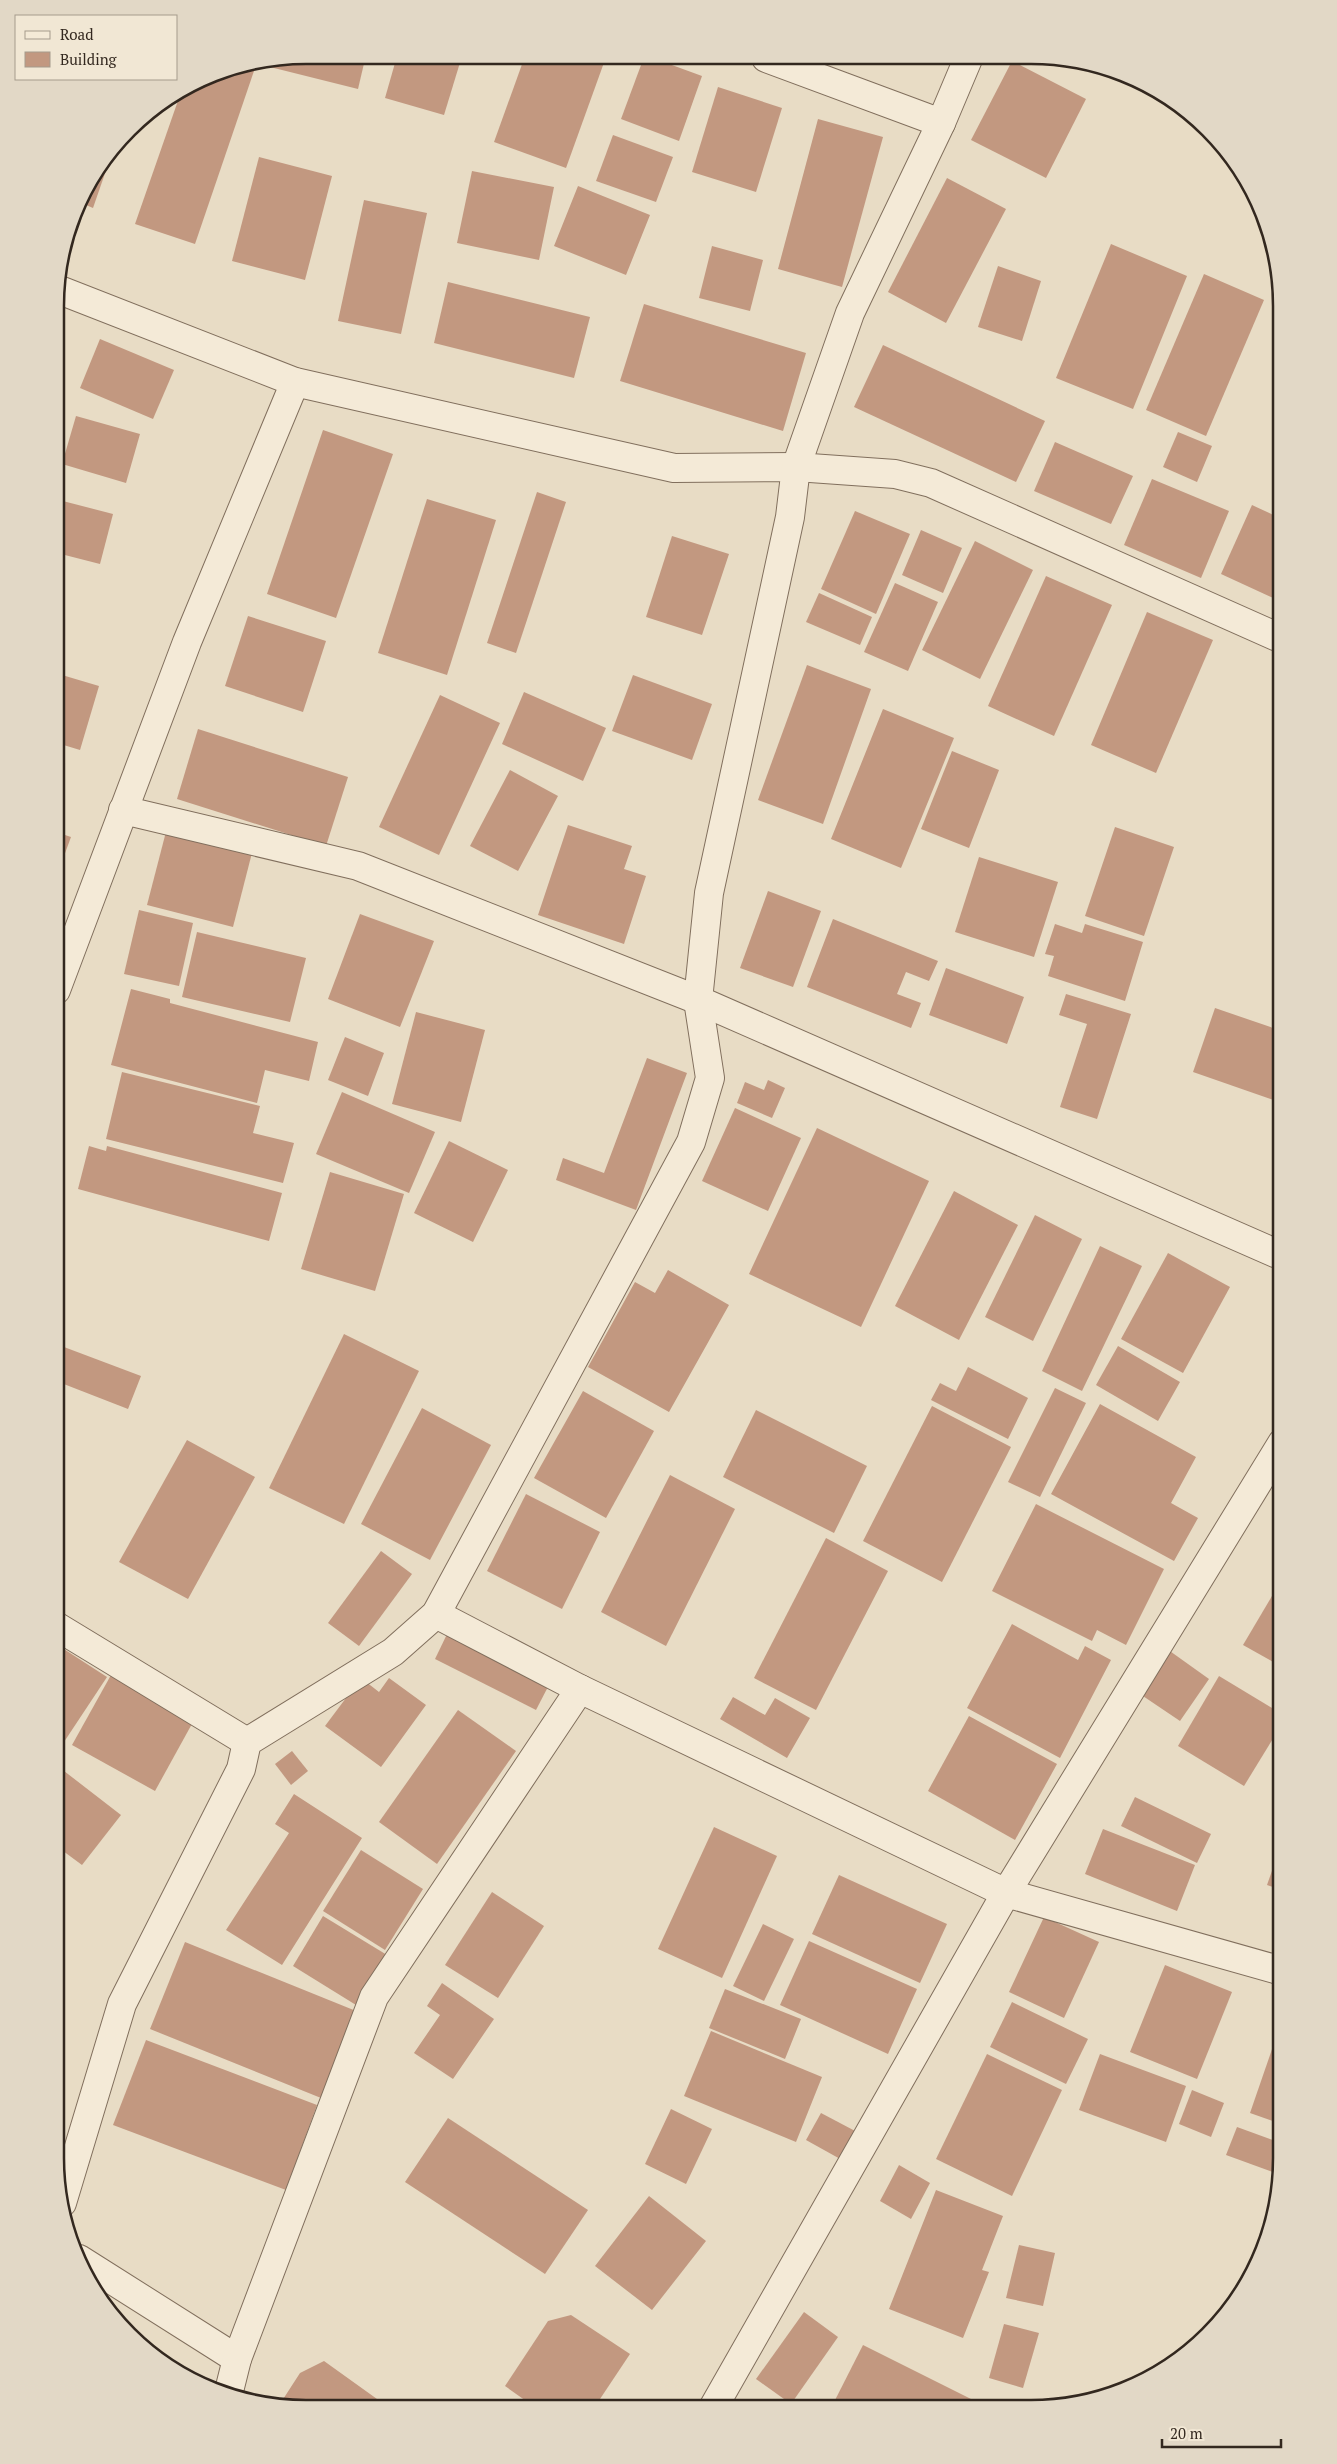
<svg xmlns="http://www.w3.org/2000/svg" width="1337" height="2464" font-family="'PT Serif',serif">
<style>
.building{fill:#c29880}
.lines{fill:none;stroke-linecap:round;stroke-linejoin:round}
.minor-casing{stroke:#816f5d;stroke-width:30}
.minor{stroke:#f4ead7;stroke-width:28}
.rim{fill:none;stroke:#33281f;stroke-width:2.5}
</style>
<rect width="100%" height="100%" fill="#e8dcc5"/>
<g class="building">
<polygon points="306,55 366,55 358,89 266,66 267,63"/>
<polygon points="397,56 462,56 444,115 385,98"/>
<polygon points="525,56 606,57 566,168 494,142"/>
<polygon points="644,57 650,57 702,76 679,141 621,119"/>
<polygon points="1012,61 1086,99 1046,178 971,140"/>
<polygon points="250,66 255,68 195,244 135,224 181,92 210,74"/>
<polygon points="718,87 782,108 756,192 692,172"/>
<polygon points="818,119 883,137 842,287 778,269"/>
<polygon points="613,135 673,157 656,202 596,181"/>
<polygon points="111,156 93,208 79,202 81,195"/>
<polygon points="259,157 332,176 305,280 232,261"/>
<polygon points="472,171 554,187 539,260 457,243"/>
<polygon points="947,178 1006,209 946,323 888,292"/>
<polygon points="578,186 650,215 626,275 554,246"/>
<polygon points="364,200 427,213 401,334 338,321"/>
<polygon points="1111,244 1187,276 1133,409 1056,378"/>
<polygon points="712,246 763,260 750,311 699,298"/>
<polygon points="998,266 1041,281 1022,341 978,327"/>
<polygon points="1204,274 1264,300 1206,436 1146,410"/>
<polygon points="448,282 590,317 574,378 434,343"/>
<polygon points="644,304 806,353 783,431 620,381"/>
<polygon points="100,339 174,370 153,419 80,388"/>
<polygon points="883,345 1045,421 1016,482 854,407"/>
<polygon points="76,416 140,434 126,483 62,464"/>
<polygon points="323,430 393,454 336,618 267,594"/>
<polygon points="1178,432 1212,446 1197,482 1163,467"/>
<polygon points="1055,442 1133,476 1111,524 1034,491"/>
<polygon points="1152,479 1229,511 1201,578 1124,545"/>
<polygon points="537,492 566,502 516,653 487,643"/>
<polygon points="427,499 496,520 447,675 378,653"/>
<polygon points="59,500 113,514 100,564 57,553 57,509"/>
<polygon points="1252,505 1282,519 1282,602 1221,574"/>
<polygon points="855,511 910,534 876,614 821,589"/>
<polygon points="921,530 962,548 943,593 902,575"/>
<polygon points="672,536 729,554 702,635 646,617"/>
<polygon points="975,541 1033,570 980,679 922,650"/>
<polygon points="1046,576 1112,605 1054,736 988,706"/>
<polygon points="895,583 938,602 908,671 864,652"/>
<polygon points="819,593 872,617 860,645 806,622"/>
<polygon points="1147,612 1213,640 1156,773 1091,745"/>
<polygon points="248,616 326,641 303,712 225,686"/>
<polygon points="807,665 871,689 823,824 758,800"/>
<polygon points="62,675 99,686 80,750 57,743 57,693"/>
<polygon points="633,675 712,704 692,760 612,731"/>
<polygon points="524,692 606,728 583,781 502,744"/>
<polygon points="440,695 500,723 439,855 379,827"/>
<polygon points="883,709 954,738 901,868 831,839"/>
<polygon points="198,729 348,777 326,846 177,799"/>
<polygon points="952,751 999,770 969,848 921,829"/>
<polygon points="510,770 558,796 518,871 470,846"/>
<polygon points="168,824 254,845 233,927 147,905"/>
<polygon points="568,825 632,846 624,869 646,876 624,944 538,915"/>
<polygon points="1115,827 1174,847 1144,936 1085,916"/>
<polygon points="56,832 71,837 57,875 56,875"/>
<polygon points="979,857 1058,882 1034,957 955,932"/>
<polygon points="768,891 821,911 793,987 740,968"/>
<polygon points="139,910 193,923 179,986 124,974"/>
<polygon points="360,914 434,941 400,1027 328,999"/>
<polygon points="833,919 938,961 929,981 906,972 897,994 921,1003 911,1028 807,987"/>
<polygon points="1055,924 1082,933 1085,924 1143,942 1125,1001 1048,976 1054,956 1045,954"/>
<polygon points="197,932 306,958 290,1022 182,997"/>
<polygon points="946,968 1024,997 1007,1044 929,1015"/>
<polygon points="131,989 170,999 170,1003 318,1042 309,1081 265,1070 257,1103 111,1065"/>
<polygon points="1066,994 1131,1014 1097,1119 1060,1107 1087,1024 1059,1015"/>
<polygon points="1215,1008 1282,1031 1282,1103 1193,1072"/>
<polygon points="416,1012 485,1030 461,1122 392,1104"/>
<polygon points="345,1037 384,1053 368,1096 328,1080"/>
<polygon points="647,1058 687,1073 636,1210 556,1180 563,1158 604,1173"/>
<polygon points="122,1072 260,1106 253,1133 294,1143 283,1183 106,1139"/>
<polygon points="768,1080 785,1088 772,1118 737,1103 745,1082 764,1090"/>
<polygon points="342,1092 435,1132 409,1193 316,1154"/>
<polygon points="735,1108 801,1138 768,1211 702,1181"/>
<polygon points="817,1128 929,1181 861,1327 749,1274"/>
<polygon points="449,1141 508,1170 473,1242 414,1213"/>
<polygon points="89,1146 106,1151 107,1146 282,1193 269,1241 78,1189"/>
<polygon points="330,1172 404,1194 375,1291 301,1269"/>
<polygon points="954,1191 1018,1225 959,1340 895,1306"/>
<polygon points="1035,1215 1082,1239 1033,1341 985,1317"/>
<polygon points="1100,1246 1142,1266 1082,1391 1042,1371"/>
<polygon points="1168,1253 1230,1287 1183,1373 1121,1339"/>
<polygon points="668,1270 729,1305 669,1412 588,1367 635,1282 655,1293"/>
<polygon points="344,1334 419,1371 344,1524 269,1488"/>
<polygon points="56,1344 141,1376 128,1409 56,1381"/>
<polygon points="1118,1346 1180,1382 1158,1421 1096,1385"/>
<polygon points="968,1367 1028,1398 1008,1439 931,1400 940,1383 956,1391"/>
<polygon points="1055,1388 1086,1403 1040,1497 1008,1482"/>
<polygon points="583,1391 654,1431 606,1518 534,1478"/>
<polygon points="1100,1404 1196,1457 1171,1503 1198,1518 1174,1561 1051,1494"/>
<polygon points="932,1406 1011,1447 942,1582 863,1541"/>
<polygon points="422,1408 491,1445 430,1560 361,1524"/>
<polygon points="756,1410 867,1466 834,1533 723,1477"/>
<polygon points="187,1440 255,1477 188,1599 119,1562"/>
<polygon points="670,1475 735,1509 666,1646 601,1612"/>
<polygon points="526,1494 600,1532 562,1609 487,1571"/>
<polygon points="1036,1504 1164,1569 1126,1645 1097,1630 1092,1641 992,1591"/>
<polygon points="826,1538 888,1571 816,1710 754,1678"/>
<polygon points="381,1551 412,1574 359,1646 328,1623"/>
<polygon points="1282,1579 1282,1667 1243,1645"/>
<polygon points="1012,1624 1078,1660 1085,1646 1111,1660 1060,1758 967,1708"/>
<polygon points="449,1630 551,1681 536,1710 435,1659"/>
<polygon points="56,1644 107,1677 60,1748 55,1745"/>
<polygon points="1167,1649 1209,1679 1180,1721 1137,1692"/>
<polygon points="111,1675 193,1722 155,1791 72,1745"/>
<polygon points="1219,1676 1282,1714 1282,1724 1244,1786 1178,1746"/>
<polygon points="361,1678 379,1692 389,1678 426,1705 381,1767 325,1726"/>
<polygon points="733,1697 765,1715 775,1698 810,1718 787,1758 720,1719"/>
<polygon points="458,1710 516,1751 437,1864 379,1822"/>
<polygon points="969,1716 1057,1764 1015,1840 928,1791"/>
<polygon points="292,1751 308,1771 291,1785 275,1764"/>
<polygon points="55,1764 121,1815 82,1865 55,1845"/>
<polygon points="294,1794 362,1838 282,1965 226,1930 289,1833 275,1824"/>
<polygon points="1135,1797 1211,1834 1197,1863 1121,1826"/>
<polygon points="714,1827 777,1856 722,1978 658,1949"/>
<polygon points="1103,1829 1195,1865 1177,1911 1085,1874"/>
<polygon points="1281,1845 1282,1845 1282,1890 1267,1885"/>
<polygon points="361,1850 423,1889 385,1950 323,1911"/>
<polygon points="839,1875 947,1924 920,1983 812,1934"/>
<polygon points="492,1892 544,1926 498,1998 445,1965"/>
<polygon points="323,1916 387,1955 356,2005 293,1966"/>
<polygon points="1044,1917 1099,1942 1064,2018 1009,1992"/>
<polygon points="763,1924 794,1939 764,2001 733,1986"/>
<polygon points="809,1941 917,1989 888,2054 780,2005"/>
<polygon points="185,1942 361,2013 326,2100 150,2029"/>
<polygon points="1165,1965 1232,1992 1197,2079 1130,2052"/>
<polygon points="442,1983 494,2019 453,2079 414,2053 440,2015 427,2006"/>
<polygon points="725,1989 801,2019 785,2059 709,2028"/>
<polygon points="1012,2002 1088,2039 1066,2084 990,2047"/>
<polygon points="1281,2023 1281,2124 1250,2113"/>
<polygon points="711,2031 822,2077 796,2142 684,2096"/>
<polygon points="146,2040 317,2105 286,2190 113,2125"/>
<polygon points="987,2054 1062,2090 1012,2196 936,2159"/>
<polygon points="1100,2054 1186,2086 1166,2142 1079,2110"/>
<polygon points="1192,2090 1224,2103 1211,2137 1179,2124"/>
<polygon points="671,2109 712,2129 686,2184 645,2164"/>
<polygon points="821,2113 857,2132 842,2160 806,2140"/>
<polygon points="448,2118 588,2210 545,2274 405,2182"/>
<polygon points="1237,2127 1281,2143 1281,2175 1226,2155"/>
<polygon points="899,2165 930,2183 911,2219 880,2201"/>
<polygon points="936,2190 1003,2216 982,2270 989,2272 963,2338 889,2309"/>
<polygon points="649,2196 706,2241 652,2310 595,2266"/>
<polygon points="1019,2245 1055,2253 1043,2306 1006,2298"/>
<polygon points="804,2312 838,2337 791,2404 756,2379"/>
<polygon points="571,2315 630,2354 594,2408 536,2408 505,2386 548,2321"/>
<polygon points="1004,2324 1039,2333 1023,2388 989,2378"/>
<polygon points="863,2345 991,2409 831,2408"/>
<polygon points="324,2361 377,2399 398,2407 278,2407 300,2373"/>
</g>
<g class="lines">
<g class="minor-casing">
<g id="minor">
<polyline points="766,58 941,123"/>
<polyline points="57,289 295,382 674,468 796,467 895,474 931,483 1282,639"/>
<polyline points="123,810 358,866 698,1000 1282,1256"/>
<polyline points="56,990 187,642 295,382"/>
<polyline points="436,1614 580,1689 1006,1893 1282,1971"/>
<polyline points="56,1626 247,1742"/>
<polyline points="62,2203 122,2004 241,1769 247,1742 393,1652 436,1614 691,1142 710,1078 698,1000 709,893 790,517 796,467 850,313 941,123 968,59"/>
<polyline points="79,2259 237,2359"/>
<polyline points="228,2395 237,2359 374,1997 580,1689"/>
<polyline points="713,2408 1006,1893 1282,1443"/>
</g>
</g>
<use href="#minor" class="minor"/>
</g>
<path d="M0 0H1337V2464H0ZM306 64H1031A242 242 0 0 1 1273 306V2158A242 242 0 0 1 1031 2400H306A242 242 0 0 1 64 2158V306A242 242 0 0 1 306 64Z" fill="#e2d8c6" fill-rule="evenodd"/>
<path class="rim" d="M306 64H1031A242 242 0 0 1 1273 306V2158A242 242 0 0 1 1031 2400H306A242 242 0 0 1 64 2158V306A242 242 0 0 1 306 64Z"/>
<rect x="15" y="15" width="162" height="65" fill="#f1e7d4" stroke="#a59b8c"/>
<rect x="25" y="31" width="25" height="8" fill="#f4ead7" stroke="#a59b8c"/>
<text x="60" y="40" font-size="15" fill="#33281f">Road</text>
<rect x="25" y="52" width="25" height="15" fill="#c29880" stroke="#a59b8c"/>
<text x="60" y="65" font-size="15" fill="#33281f">Building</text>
<path d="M1162 2439v8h119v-8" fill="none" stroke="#33281f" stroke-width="2.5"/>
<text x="1170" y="2439" font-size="15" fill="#33281f" stroke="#f1e7d4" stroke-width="4" paint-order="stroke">20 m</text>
</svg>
